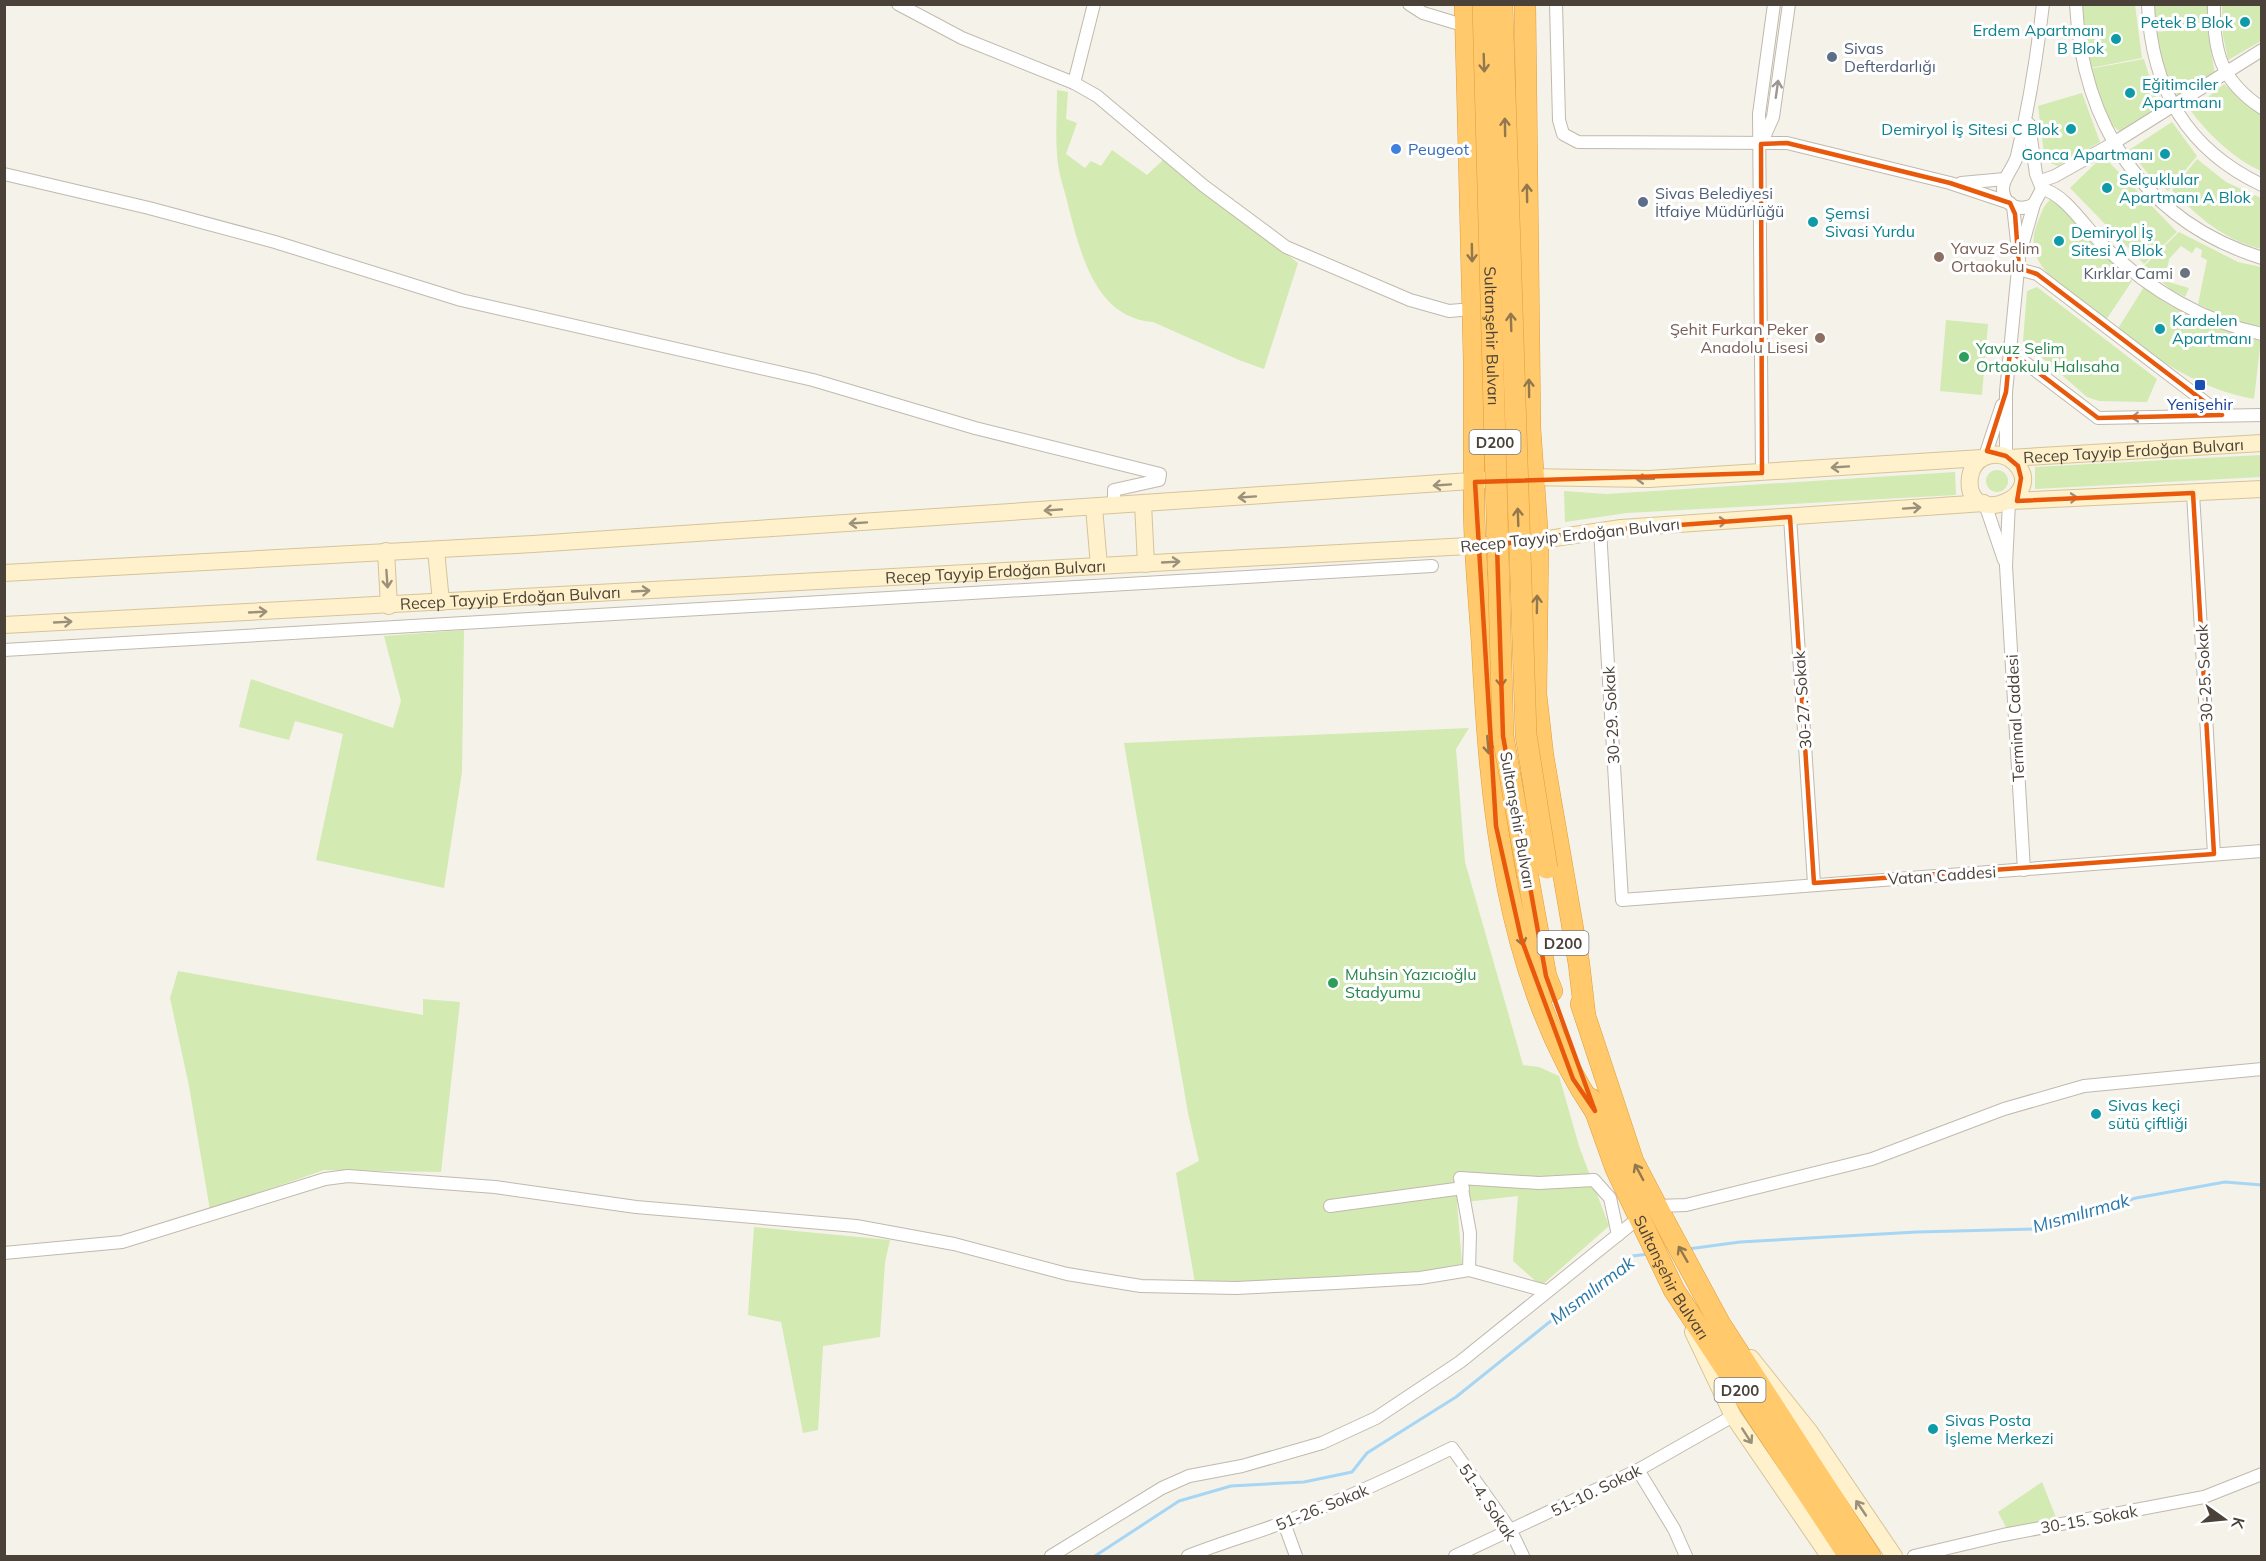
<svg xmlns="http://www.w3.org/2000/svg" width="2266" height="1561" font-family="Mulish,sans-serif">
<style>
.green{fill:#d3eab2}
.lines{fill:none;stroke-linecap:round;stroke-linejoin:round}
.stream{stroke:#a6d6f3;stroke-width:3}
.street-casing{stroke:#c1b9ac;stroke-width:14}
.secondary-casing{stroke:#d6c499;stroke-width:18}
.highway-casing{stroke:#e29d37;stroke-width:22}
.street{stroke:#fff;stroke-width:12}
.secondary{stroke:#fff1cb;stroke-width:16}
.highway{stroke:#ffc96c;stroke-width:21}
.highway-bridge-casing{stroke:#e29d37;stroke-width:22;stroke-linecap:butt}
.highway-bridge{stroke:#ffc96c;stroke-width:21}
.oneway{stroke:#92784d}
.oneway2{stroke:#9b9792}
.oneway3{stroke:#9b917a}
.marked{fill:none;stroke:#e8590c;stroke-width:4.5;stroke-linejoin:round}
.culture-dot{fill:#0f9aa8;stroke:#fff;stroke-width:2}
.service-dot{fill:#5c6f8a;stroke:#fff;stroke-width:2}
.shop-dot{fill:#3f7fe0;stroke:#fff;stroke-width:2}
.education-dot{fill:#8d6e63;stroke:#fff;stroke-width:2}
.worship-dot{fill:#6b7280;stroke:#fff;stroke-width:2}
.leisure-dot{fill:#2e9e5b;stroke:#fff;stroke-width:2}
.transit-dot{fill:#1a4fb4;stroke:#fff;stroke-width:2}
.labels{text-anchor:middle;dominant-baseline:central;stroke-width:6;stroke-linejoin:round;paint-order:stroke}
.shield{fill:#fff;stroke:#807b74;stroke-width:1.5}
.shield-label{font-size:15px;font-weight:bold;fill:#4a4238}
.culture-label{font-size:16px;fill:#0d838f;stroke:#fff;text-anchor:start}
.service-label{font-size:16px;fill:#4e5e75;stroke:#fff;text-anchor:start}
.shop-label{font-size:16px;fill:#366cbe;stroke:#fff;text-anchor:start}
.education-label{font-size:16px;fill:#785e54;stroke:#fff;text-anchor:start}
.worship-label{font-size:16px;fill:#5b616d;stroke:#fff;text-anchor:end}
.street-label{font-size:16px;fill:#4a4238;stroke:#fff}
.leisure-label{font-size:16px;fill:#27864d;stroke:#fff;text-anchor:start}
.transit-label{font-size:16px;fill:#164399;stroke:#fff}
.water-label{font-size:18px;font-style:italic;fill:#2978a9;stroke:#fff}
</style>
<rect width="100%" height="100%" fill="#f5f2ea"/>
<g class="green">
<polygon points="2081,5 2135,5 2142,58 2090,68"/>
<polygon points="2151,5 2209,5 2208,22 2155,27"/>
<polygon points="2222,5 2261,5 2261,41 2228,60 2223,35"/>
<polygon points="2207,27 2215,74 2175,98 2162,69 2156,32"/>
<polygon points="2144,59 2160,111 2121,133 2110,123 2089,69"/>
<path d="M2224,84L2261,115V171C2234,159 2209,135 2191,111Z"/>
<path d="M1057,90L1068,92L1066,119L1077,123L1066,154L1085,168L1091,161L1101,166L1112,150L1147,175L1164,159L1298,263L1264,369L1239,360L1153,322C1096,318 1081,255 1069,209C1066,194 1060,179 1058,164C1055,141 1057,114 1057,90Z"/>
<polygon points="2082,93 2100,142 2058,166 2045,161 2038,106"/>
<polygon points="2172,122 2197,156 2168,191 2149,175 2129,150"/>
<polygon points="2103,156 2177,232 2144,264 2070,188"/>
<path d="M2197,159L2226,182L2261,198V249C2223,239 2199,218 2172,190Z"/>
<path d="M2050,200L2057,201L2132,281L2106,320C2076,296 2019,269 2037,224C2041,214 2043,206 2050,200Z"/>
<polygon points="2179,232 2238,262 2261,267 2261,327 2235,321 2198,304 2207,260 2201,257 2202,250 2196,247 2192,253 2181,246 2169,259 2165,281 2189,288 2185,297 2170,289 2144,266"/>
<polygon points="2037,287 2157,379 2147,402 2099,401 2087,397 2023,341 2027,291"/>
<path d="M2144,287C2175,314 2221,330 2261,339L2254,399C2200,389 2161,362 2117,330Z"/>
<polygon points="1946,320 1988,324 1982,395 1940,391"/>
<polygon points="2261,455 2261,477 2035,489 2035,467"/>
<circle cx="1997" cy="481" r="11"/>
<polygon points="1955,472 1956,495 1627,513 1565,522 1564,491 1606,494"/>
<polygon points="464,630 462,772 444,888 316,860 343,734 295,721 289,740 239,727 251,679 393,728 401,701 384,636"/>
<polygon points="1469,728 1456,749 1465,862 1523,1065 1539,1067 1559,1076 1579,1146 1609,1226 1541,1286 1513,1261 1518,1196 1457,1203 1462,1264 1404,1275 1195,1283 1176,1173 1199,1161 1188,1113 1124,743"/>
<polygon points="178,971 423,1015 423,999 460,1002 441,1172 324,1170 210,1210 189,1086 170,998"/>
<polygon points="754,1227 890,1240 885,1262 880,1337 823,1346 818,1430 803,1433 781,1322 748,1315"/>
<polygon points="2042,1482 2057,1520 2007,1529 1998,1512"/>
</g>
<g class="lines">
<g class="stream">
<polyline points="1688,1249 1740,1242 1917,1232 2035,1229 2136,1198 2225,1182 2262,1185"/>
<polyline points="1095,1556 1179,1501 1231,1486 1304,1482 1352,1472 1367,1453 1456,1397 1632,1256 1649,1254"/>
</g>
<g class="street-casing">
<g id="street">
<polyline points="898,4 962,38 1074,83 1097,96 1204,186 1286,247 1410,300 1449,311 1473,309"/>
<polyline points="1409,4 1423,13 1466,26"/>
<polyline points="1556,4 1559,120 1563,134 1578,142 1787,143 1950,183 2010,203"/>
<path d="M2076,4C2082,124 2143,221 2262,258"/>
<path d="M2148,4C2151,88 2186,149 2262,185"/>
<path d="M2214,4C2213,52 2221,81 2262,108"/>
<polyline points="1074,83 1094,4"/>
<polyline points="1761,144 1773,117 1789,4"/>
<polyline points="4,174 149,208 275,242 461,300 813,380 975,428 1160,474 1159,480 1114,490 1114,506"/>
<polyline points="2041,181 2055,176 2112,144 2262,50"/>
<polyline points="1961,183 2005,179"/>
<path d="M2042,189C2067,194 2089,234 2109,251C2151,290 2204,322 2262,334"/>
<path d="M2034,204C2022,212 2004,207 2003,190C2002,178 2014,168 2017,156C2029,106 2037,56 2043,4"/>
<polyline points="2021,250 2034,204 2042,189 2036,174 2029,124"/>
<polyline points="2018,269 2037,274 2222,415"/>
<polyline points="2010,351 2098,418 2262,415"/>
<polyline points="1985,456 2002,405"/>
<polyline points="2006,456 2006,392 2019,259 2013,206"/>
<polyline points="1762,473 1759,114 1774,4"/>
<polyline points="2193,493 2214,854"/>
<polyline points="2009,502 2006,566 2024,870"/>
<polyline points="1985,504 2004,560"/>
<polyline points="1790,517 1814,883"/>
<polyline points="1600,530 1622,900 2262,851"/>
<polyline points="4,650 1432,566"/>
<polyline points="1330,1206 1463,1188"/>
<polyline points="1657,1206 1686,1205 1872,1159 2004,1109 2084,1086 2262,1069"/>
<polyline points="4,1253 122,1242 325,1179 348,1176 495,1187 636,1207 856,1226 954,1244 1067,1274 1141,1286 1236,1288 1336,1283 1420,1278 1469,1270 1546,1291"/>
<polyline points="1469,1270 1470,1233 1460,1178 1539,1183 1594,1180 1610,1198 1618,1235"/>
<polyline points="1638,1470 1674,1529 1686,1556"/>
<polyline points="1284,1523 1296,1556"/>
<polyline points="1051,1556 1162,1488 1189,1476 1242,1466 1322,1443 1376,1418 1460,1362 1640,1217"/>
<path d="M1188,1556C1218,1544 1249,1535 1279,1524C1338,1503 1395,1476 1452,1448L1511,1531L1523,1556"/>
<polyline points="1455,1556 1638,1470 1733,1416"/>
<polyline points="1914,1556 2003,1535 2204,1497 2262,1474"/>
</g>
</g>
<g class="secondary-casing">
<g id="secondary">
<path id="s1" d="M2009,458C2058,494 1963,533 1970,477C1973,457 1993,450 2009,458L2262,443"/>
<polyline points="1523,477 1649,479 1982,458"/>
<polyline points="2011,501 2262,489"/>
<polyline points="1143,504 1146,564"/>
<polyline points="1094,507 1099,566"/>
<polyline points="1528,542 1621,528 1984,503"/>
<polyline points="436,550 441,602"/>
<polyline points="386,551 389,606"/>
<polyline points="4,573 533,544 1486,480"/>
<path id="s2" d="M4,625L1487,545"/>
<polyline points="1693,1332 1733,1416 1829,1556"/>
<polyline points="1751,1358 1810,1432 1894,1556"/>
</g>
</g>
<g class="highway-casing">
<g id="highway">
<path d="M1465,4C1468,123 1472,242 1474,361C1474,408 1474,455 1474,502C1474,549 1479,597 1482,643C1490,801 1504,976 1595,1111"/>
<polyline points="1525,4 1530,428 1538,542 1536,694 1543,756 1579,964 1585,1016"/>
<polyline points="1528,877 1546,976 1552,991"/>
<polyline points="1581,1004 1633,1161 1666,1224 1720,1324 1870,1556"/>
<path id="s3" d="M1591,1099L1616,1169L1674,1290L1849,1556"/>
</g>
</g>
<use href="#street" class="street"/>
<use href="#secondary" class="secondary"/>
<use href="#highway" class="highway"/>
<g class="highway-bridge-casing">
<g id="highway-bridge">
<path id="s4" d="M1483,4L1503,736L1528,877"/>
<polyline points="1502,4 1526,735 1547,868"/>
</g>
</g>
<use href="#highway-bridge" class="highway-bridge"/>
</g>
<defs><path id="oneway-shaft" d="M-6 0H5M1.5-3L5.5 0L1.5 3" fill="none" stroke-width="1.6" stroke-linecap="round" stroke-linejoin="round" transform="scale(1.5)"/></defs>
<g class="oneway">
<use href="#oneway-shaft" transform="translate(1484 63) rotate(88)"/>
<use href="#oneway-shaft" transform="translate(1505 127) rotate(-91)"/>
<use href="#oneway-shaft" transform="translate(1527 193) rotate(-91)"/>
<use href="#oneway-shaft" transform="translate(1472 253) rotate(89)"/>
<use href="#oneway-shaft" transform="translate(1511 322) rotate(-92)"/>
<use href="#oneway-shaft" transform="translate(1529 388) rotate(-91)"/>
<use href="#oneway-shaft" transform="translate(1518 517) rotate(-92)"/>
<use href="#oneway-shaft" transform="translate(1537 604) rotate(-89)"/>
<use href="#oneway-shaft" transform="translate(1501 678) rotate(88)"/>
<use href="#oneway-shaft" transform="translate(1488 745) rotate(85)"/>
<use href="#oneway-shaft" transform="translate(1521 937) rotate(76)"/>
<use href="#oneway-shaft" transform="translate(1639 1172) rotate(-118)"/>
<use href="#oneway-shaft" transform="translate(1683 1254) rotate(-120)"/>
</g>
<g class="oneway2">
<use href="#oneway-shaft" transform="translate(1777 89) rotate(-82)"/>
<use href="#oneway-shaft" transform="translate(2140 417) rotate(178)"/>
</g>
<g class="oneway3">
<use href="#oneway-shaft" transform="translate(1840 467) rotate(176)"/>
<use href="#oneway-shaft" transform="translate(1645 479) rotate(179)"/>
<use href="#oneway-shaft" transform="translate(1442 485) rotate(176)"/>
<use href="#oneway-shaft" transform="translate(1247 497) rotate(176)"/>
<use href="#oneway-shaft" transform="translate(2069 498) rotate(-3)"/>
<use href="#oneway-shaft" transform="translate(1912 508) rotate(-4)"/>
<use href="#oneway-shaft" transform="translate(1053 510) rotate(176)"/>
<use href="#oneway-shaft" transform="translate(1718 522) rotate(-4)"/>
<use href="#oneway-shaft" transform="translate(858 523) rotate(176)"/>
<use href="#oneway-shaft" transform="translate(1171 562) rotate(-3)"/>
<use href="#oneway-shaft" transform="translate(387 579) rotate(86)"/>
<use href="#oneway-shaft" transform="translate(641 591) rotate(-3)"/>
<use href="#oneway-shaft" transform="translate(258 612) rotate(-3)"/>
<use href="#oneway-shaft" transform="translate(63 622) rotate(-3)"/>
<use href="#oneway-shaft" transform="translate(1747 1436) rotate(57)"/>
<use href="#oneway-shaft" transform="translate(1861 1508) rotate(-124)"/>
</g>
<path class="marked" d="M1787,143L1950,183L2010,203L2015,214L2019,268L2037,274L2222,415L2098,418L2010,351L2006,392L1987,451L2006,456L2018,466L2021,478L2017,501L2193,493L2214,854L1814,883L1790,517L1581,532L1497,545L1503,736L1546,976L1595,1111L1573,1079L1521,938L1496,826L1475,482L1762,473L1761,144Z"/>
<g class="culture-dot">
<circle cx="2245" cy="22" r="6"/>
<circle cx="2116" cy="39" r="6"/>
<circle cx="2130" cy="93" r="6"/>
<circle cx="2071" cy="129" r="6"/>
<circle cx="2165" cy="154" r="6"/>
<circle cx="2107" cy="188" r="6"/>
<circle cx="1813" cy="222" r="6"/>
<circle cx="2059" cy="241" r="6"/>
<circle cx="2160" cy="329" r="6"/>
<circle cx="2096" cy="1114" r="6"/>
<circle cx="1933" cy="1429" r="6"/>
</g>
<g class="service-dot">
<circle cx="1832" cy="57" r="6"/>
<circle cx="1643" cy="202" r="6"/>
</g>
<circle class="shop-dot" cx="1396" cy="149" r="6"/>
<g class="education-dot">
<circle cx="1939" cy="257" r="6"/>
<circle cx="1820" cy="338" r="6"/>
</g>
<circle class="worship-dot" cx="2185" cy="273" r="6"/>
<g class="leisure-dot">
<circle cx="1964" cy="357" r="6"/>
<circle cx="1333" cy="983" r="6"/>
</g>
<rect class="transit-dot" x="2194" y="379" width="12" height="12" rx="3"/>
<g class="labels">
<g class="shield">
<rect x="1469.5" y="430" width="51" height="24" rx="4.5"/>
<rect x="1537.5" y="931" width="51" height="24" rx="4.5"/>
<rect x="1714.5" y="1378" width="51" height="24" rx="4.5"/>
</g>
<g class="shield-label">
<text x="1495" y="442">D200</text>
<text x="1563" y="943">D200</text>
<text x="1740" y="1390">D200</text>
</g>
<g class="culture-label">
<text x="2233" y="22" text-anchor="end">Petek B Blok</text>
<text x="2104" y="30" text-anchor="end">Erdem Apartmanı<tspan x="2104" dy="18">B Blok</tspan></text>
<text x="2142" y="84">Eğitimciler<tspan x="2142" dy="18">Apartmanı</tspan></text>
<text x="2059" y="129" text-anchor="end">Demiryol İş Sitesi C Blok</text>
<text x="2153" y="154" text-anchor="end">Gonca Apartmanı</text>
<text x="2119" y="179">Selçuklular<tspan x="2119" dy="18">Apartmanı A Blok</tspan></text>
<text x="1825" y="213">Şemsi<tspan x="1825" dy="18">Sivasi Yurdu</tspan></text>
<text x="2071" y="232">Demiryol İş<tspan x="2071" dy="18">Sitesi A Blok</tspan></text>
<text x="2172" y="320">Kardelen<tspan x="2172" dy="18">Apartmanı</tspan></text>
<text x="2108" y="1105">Sivas keçi<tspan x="2108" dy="18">sütü çiftliği</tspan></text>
<text x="1945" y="1420">Sivas Posta<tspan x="1945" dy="18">İşleme Merkezi</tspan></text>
</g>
<g class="service-label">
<text x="1844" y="48">Sivas<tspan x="1844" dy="18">Defterdarlığı</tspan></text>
<text x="1655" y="193">Sivas Belediyesi<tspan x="1655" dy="18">İtfaiye Müdürlüğü</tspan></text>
</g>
<g class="shop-label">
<text x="1408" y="149">Peugeot</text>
</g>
<g class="education-label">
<text x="1951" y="248">Yavuz Selim<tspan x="1951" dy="18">Ortaokulu</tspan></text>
<text x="1808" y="329" text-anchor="end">Şehit Furkan Peker<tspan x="1808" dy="18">Anadolu Lisesi</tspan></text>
</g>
<g class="worship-label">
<text x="2173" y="273">Kırklar Cami</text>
</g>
<g class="street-label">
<text stroke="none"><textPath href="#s4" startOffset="332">Sultanşehir Bulvarı</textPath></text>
<text stroke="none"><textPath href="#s1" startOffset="288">Recep Tayyip Erdoğan Bulvarı</textPath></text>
<text transform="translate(1570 535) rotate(-6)">Recep Tayyip Erdoğan Bulvarı</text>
<text stroke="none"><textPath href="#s2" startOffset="993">Recep Tayyip Erdoğan Bulvarı</textPath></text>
<text stroke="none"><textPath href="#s2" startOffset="507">Recep Tayyip Erdoğan Bulvarı</textPath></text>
<text transform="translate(2204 673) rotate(-93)">30-25. Sokak</text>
<text transform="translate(1802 700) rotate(-94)">30-27. Sokak</text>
<text transform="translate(1611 715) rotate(-93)">30-29. Sokak</text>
<text transform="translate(2015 718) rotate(-93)">Terminal Caddesi</text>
<text transform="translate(1518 820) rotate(80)">Sultanşehir Bulvarı</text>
<text transform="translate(1942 875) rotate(-4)">Vatan Caddesi</text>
<text stroke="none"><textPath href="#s3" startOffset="196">Sultanşehir Bulvarı</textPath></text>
<text transform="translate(1596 1490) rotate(-26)">51-10. Sokak</text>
<text transform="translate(1488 1502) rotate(56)">51-4. Sokak</text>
<text transform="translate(1322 1507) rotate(-22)">51-26. Sokak</text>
<text transform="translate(2089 1519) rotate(-10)">30-15. Sokak</text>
</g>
<g class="leisure-label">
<text x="1976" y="348">Yavuz Selim<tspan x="1976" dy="18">Ortaokulu Halısaha</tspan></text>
<text x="1345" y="974">Muhsin Yazıcıoğlu<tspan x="1345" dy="18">Stadyumu</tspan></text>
</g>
<g class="transit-label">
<text x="2200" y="404">Yenişehir</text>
</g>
<g class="water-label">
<text transform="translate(2081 1213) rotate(-16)">Mısmılırmak</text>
<text transform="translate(1592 1290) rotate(-37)">Mısmılırmak</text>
</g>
</g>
<rect width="2266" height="1561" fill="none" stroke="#4a4238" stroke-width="12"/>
<g transform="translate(2224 1519) rotate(105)" stroke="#ffffff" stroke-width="4.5" paint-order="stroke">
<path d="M0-4.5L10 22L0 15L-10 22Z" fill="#4a4238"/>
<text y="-9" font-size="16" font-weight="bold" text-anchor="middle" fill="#4a4238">K</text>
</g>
</svg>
